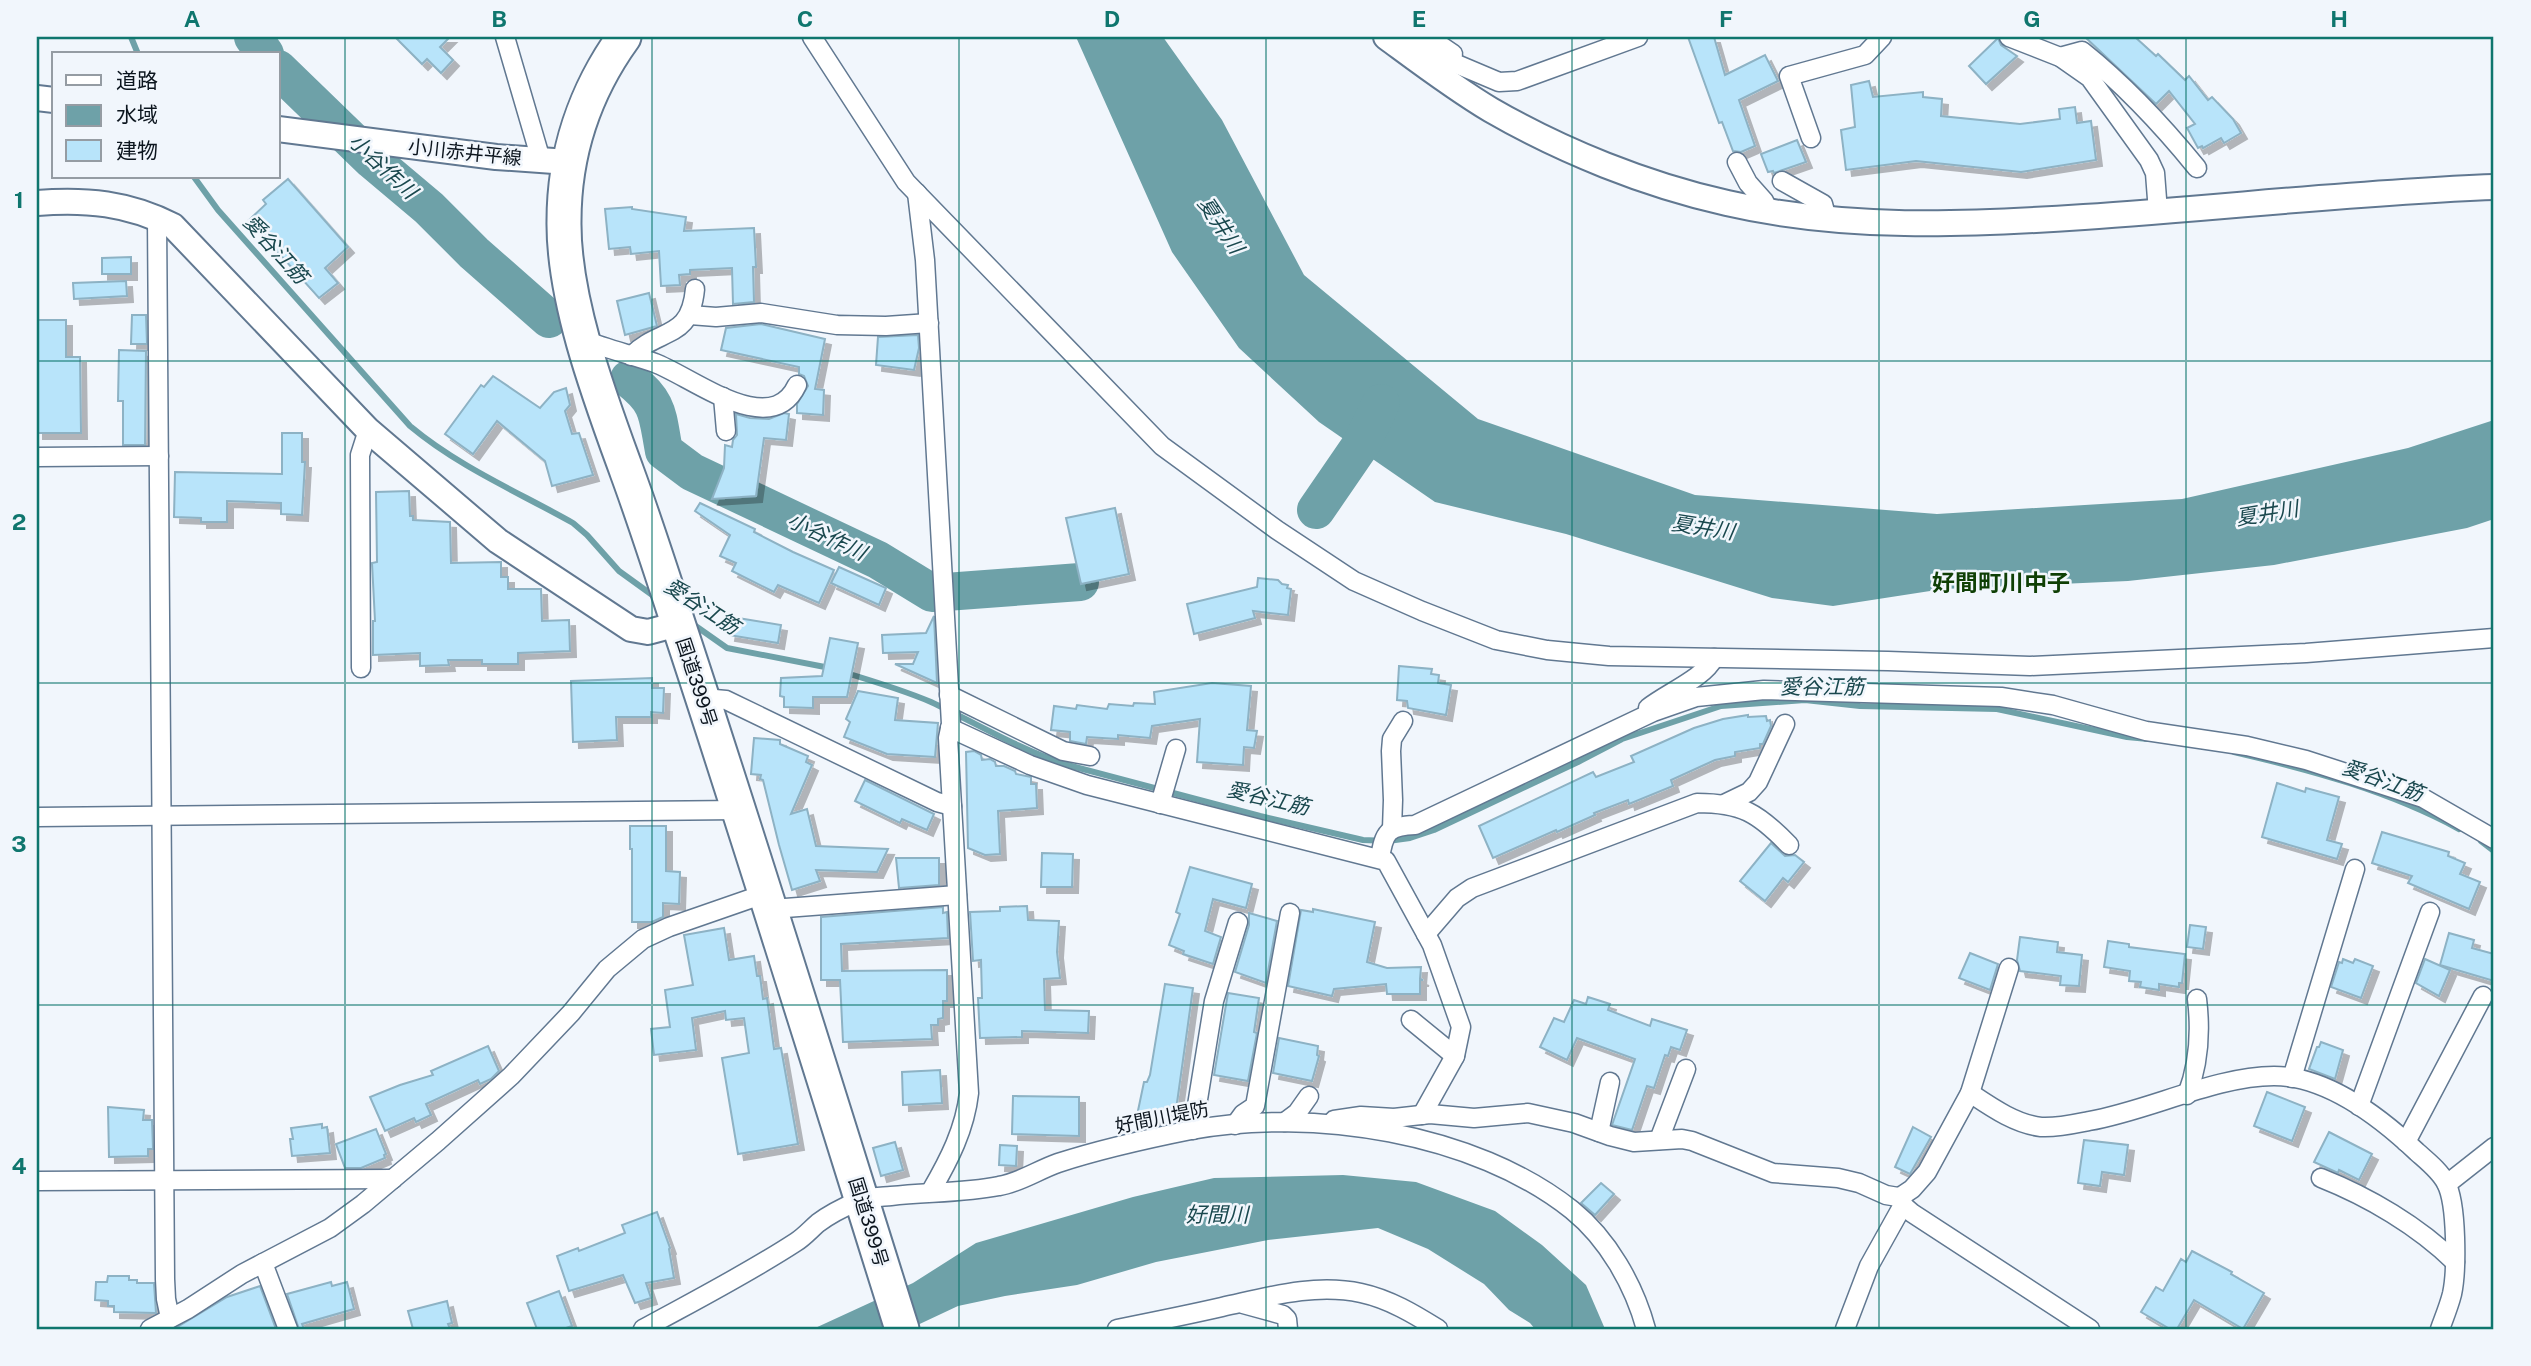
<svg xmlns="http://www.w3.org/2000/svg" width="2531" height="1366" font-family="'Public Sans','Noto Sans JP',sans-serif">
<style>
.water{fill:#6ea1a8}
.lines{fill:none;stroke-linecap:round;stroke-linejoin:round}
.stream{stroke:#6ea1a8;stroke-width:6}
.river{stroke:#6ea1a8;stroke-width:38}
.building{fill:#b8e4fa;stroke:#8db2c4;stroke-width:2;filter:url(#shadow)}
.street-casing{stroke:#617891;stroke-width:21}
.secondary-casing{stroke:#617891;stroke-width:28}
.highway-casing{stroke:#617891;stroke-width:37}
.street{stroke:#fff;stroke-width:18}
.secondary{stroke:#fff;stroke-width:24}
.highway{stroke:#fff;stroke-width:33}
.grid{fill:none;stroke:#0f766e;stroke-width:2;stroke-opacity:0.55}
.labels{text-anchor:middle;dominant-baseline:central;stroke-width:5;stroke-linejoin:round;paint-order:stroke}
.street-label{font-size:19px;fill:#0c151e;stroke:#f1f6fc}
.water-label{font-size:21px;font-style:italic;fill:#1a484e;stroke:#f1f6fc}
.quarter-label{font-size:23px;font-weight:bold;fill:#0f3f05;stroke:#f1f6fc}
.neatline{fill:none;stroke:#0f766e;stroke-width:2.5}
.grid-label{font-size:23px;text-anchor:middle;font-weight:bold;fill:#0f766e}
</style>
<defs>
<filter id="shadow"><feDropShadow dx="6" dy="6" stdDeviation="0" flood-color="#0004"/></filter>
</defs>
<rect width="100%" height="100%" fill="#f1f6fc"/>
<g class="water">
<polygon points="1076,37 1163,37 1222,120 1304,275 1478,419 1695,495 1937,514 2182,499 2408,448 2494,420 2494,519 2467,528 2274,565 2128,581 1943,589 1833,606 1772,598 1566,534 1435,502 1319,422 1239,348 1172,252"/>
<polygon points="1343,1175 1416,1182 1495,1211 1542,1245 1586,1285 1605,1329 1535,1329 1530,1323 1509,1310 1484,1284 1428,1249 1378,1228 1268,1240 1156,1262 1077,1285 1005,1296 958,1306 909,1329 813,1329 913,1283 976,1243 1133,1197 1214,1178"/>
</g>
<g class="lines">
<g class="stream">
<polyline points="131,37 138,54"/>
<path d="M194,177L218,210L410,426C459,467 518,492 573,523L587,535L619,571L655,597"/>
<polyline points="690,622 727,648 830,668"/>
<path d="M843,672C873,681 903,690 931,702C976,723 1017,748 1064,764L1260,816L1363,840L1388,841L1410,838L1434,830L1578,762L1622,739L1721,706L1805,700L1860,706L1997,709L2127,737L2148,739"/>
<path d="M2234,752C2311,770 2389,791 2459,829"/>
<polyline points="2481,841 2494,851"/>
</g>
<g class="river">
<polyline points="253,37 265,54"/>
<polyline points="278,69 372,160 429,208 474,253 549,319"/>
<path d="M629,379C660,403 657,415 664,451L692,472L878,560L932,593L1080,582"/>
<polyline points="1316,510 1362,443 1381,403"/>
</g>
</g>
<g class="building">
<polygon points="395,37 450,37 440,47 453,60 441,73 427,59 422,64"/>
<polygon points="1688,37 1714,37 1725,75 1765,55 1778,81 1739,100 1755,146 1741,152 1733,151 1722,122 1719,123"/>
<polygon points="2085,37 2135,37 2156,56 2158,54 2185,80 2189,76 2208,100 2212,97 2233,119 2241,133 2224,143 2221,138 2203,148 2202,146 2198,148 2187,128 2195,124 2169,91 2156,104"/>
<polygon points="1998,38 2001,45 2017,56 1986,84 1969,66"/>
<polygon points="1869,81 1873,97 1923,92 1923,97 1942,99 1941,116 2020,124 2060,119 2059,109 2075,107 2077,123 2091,121 2096,160 2021,172 1916,161 1846,170 1841,130 1855,127 1851,85"/>
<polygon points="1797,140 1806,162 1774,173 1773,171 1768,172 1761,154"/>
<polygon points="288,179 348,247 325,268 338,283 319,298 249,220 266,204 263,200"/>
<polygon points="632,207 632,209 686,217 684,231 754,228 756,267 753,267 754,302 733,304 732,268 690,270 690,274 679,275 680,285 661,286 659,251 631,254 630,247 609,249 605,209"/>
<polygon points="131,257 131,274 102,274 102,258"/>
<polygon points="126,281 127,296 74,299 73,283"/>
<polygon points="649,293 657,326 625,335 617,301"/>
<polygon points="132,315 146,315 147,344 131,344"/>
<polygon points="37,320 66,320 66,357 80,357 81,433 37,433"/>
<polygon points="761,324 825,339 815,389 824,390 823,415 797,413 797,404 808,386 804,376 799,374 799,367 721,350 726,328"/>
<polygon points="918,335 919,348 914,370 876,365 878,337"/>
<polygon points="119,350 146,351 145,445 123,445 123,401 118,401"/>
<polygon points="493,376 540,408 554,392 566,388 570,405 565,411 572,434 579,433 593,475 552,486 545,461 497,421 473,454 445,434 481,385 484,387"/>
<polygon points="784,413 789,414 786,440 764,438 756,496 712,499 724,468 725,445 732,447 733,440 737,435 736,414 750,418 769,419"/>
<polygon points="282,433 302,433 302,462 305,462 302,515 281,514 281,503 227,501 227,522 201,522 201,518 174,517 175,472 282,474"/>
<polygon points="409,491 410,516 413,516 413,520 450,522 451,563 501,562 501,577 508,577 508,589 541,589 542,621 569,620 570,651 518,653 518,664 482,664 482,660 448,660 449,665 420,666 420,653 373,655 373,621 375,621 372,563 377,562 376,492"/>
<polygon points="700,503 755,529 754,532 793,552 834,570 819,603 778,585 774,592 732,571 736,563 720,556 730,535 695,511"/>
<polygon points="1115,508 1129,574 1081,584 1066,518"/>
<polygon points="839,567 886,588 879,605 831,583"/>
<polygon points="1258,578 1278,580 1282,584 1288,585 1287,588 1291,589 1288,615 1253,611 1255,618 1194,634 1187,604 1257,587"/>
<polygon points="934,616 937,683 895,664 913,664 918,652 883,653 882,635 926,633"/>
<polygon points="732,617 781,625 778,643 729,635"/>
<polygon points="830,638 858,643 847,697 813,697 813,708 784,707 784,697 780,696 781,678 822,676"/>
<polygon points="1399,666 1432,669 1431,674 1439,675 1438,683 1451,685 1446,715 1408,708 1407,701 1397,700"/>
<polygon points="652,678 652,688 664,688 663,713 651,712 651,717 616,717 617,740 573,742 571,681"/>
<polygon points="1212,683 1251,686 1247,730 1257,731 1254,748 1244,747 1243,765 1197,762 1200,719 1152,726 1150,738 1118,735 1118,739 1087,737 1086,744 1070,741 1070,732 1051,730 1054,706 1076,709 1077,705 1107,709 1109,704 1133,706 1134,703 1155,704 1154,692"/>
<polygon points="858,691 898,698 895,720 938,723 935,757 887,754 844,737 850,722 846,719"/>
<polygon points="1748,715 1748,717 1766,716 1767,721 1770,720 1771,726 1763,744 1760,744 1760,748 1735,752 1735,756 1715,760 1671,780 1673,786 1629,804 1628,800 1594,813 1595,815 1557,832 1556,830 1493,858 1479,826 1593,772 1596,777 1634,762 1631,756 1694,728 1723,719"/>
<polygon points="754,738 780,740 780,744 808,756 806,762 812,765 791,814 807,809 816,846 888,849 877,872 816,870 820,881 792,890 779,845 763,780 760,779 761,775 751,774"/>
<polygon points="974,751 981,755 982,760 990,759 995,762 996,766 1004,766 1015,771 1016,774 1031,777 1031,784 1036,784 1037,808 998,811 1000,854 985,855 968,848 966,752"/>
<polygon points="865,780 934,814 927,830 902,819 900,823 855,801"/>
<polygon points="2277,783 2305,792 2306,788 2339,797 2327,840 2342,844 2337,859 2262,837"/>
<polygon points="630,826 666,826 666,871 680,872 679,904 663,903 663,917 652,922 632,922 632,849 630,849"/>
<polygon points="2382,832 2449,852 2448,856 2465,863 2460,874 2480,882 2469,909 2408,883 2412,876 2372,863"/>
<polygon points="1771,843 1785,856 1795,855 1804,862 1788,882 1783,878 1765,901 1740,881"/>
<polygon points="1042,853 1073,854 1072,887 1041,887"/>
<polygon points="896,858 939,858 939,885 899,888"/>
<polygon points="1190,867 1252,884 1246,908 1213,899 1205,931 1221,937 1213,964 1183,954 1184,951 1169,945 1180,914 1176,912"/>
<polygon points="1027,906 1028,920 1059,921 1057,952 1060,978 1044,979 1045,1010 1089,1011 1088,1033 1022,1031 1022,1037 980,1038 978,998 982,998 981,960 973,961 970,912 1000,911 1000,907"/>
<polygon points="943,907 943,913 947,912 948,938 841,944 842,971 947,970 947,1001 943,1001 943,1018 938,1019 938,1025 931,1025 932,1039 843,1042 840,980 821,980 821,917"/>
<polygon points="1313,909 1375,922 1367,962 1387,968 1421,967 1420,979 1423,980 1420,980 1420,994 1387,994 1386,984 1334,989 1332,996 1288,986 1301,910 1313,912"/>
<polygon points="1249,913 1277,921 1266,983 1235,972 1249,925"/>
<polygon points="2190,925 2206,927 2203,949 2187,947"/>
<polygon points="724,928 729,960 754,956 757,976 760,976 763,999 767,998 774,1049 781,1048 798,1144 738,1154 722,1058 749,1053 744,1018 726,1020 725,1011 692,1018 696,1050 654,1055 651,1029 670,1027 665,990 693,985 684,935"/>
<polygon points="2449,933 2474,940 2472,948 2494,954 2494,981 2440,965"/>
<polygon points="2020,937 2058,942 2057,952 2082,955 2079,986 2060,985 2061,976 2020,971 2017,960"/>
<polygon points="2108,941 2129,944 2129,947 2185,954 2182,983 2179,983 2179,987 2159,984 2159,990 2140,987 2141,982 2129,981 2130,971 2104,967"/>
<polygon points="1970,953 1998,964 1990,990 1959,978"/>
<polygon points="2343,959 2353,963 2355,959 2373,966 2361,998 2331,987 2339,962 2342,963"/>
<polygon points="2425,959 2450,970 2439,996 2416,983"/>
<polygon points="1165,984 1193,988 1176,1110 1158,1110 1156,1123 1135,1125 1144,1082 1147,1082 1150,1075"/>
<polygon points="1228,993 1259,998 1254,1032 1257,1033 1248,1081 1214,1075"/>
<polygon points="1588,997 1610,1004 1608,1010 1650,1026 1652,1019 1687,1030 1680,1050 1671,1047 1668,1056 1665,1055 1654,1088 1647,1086 1632,1130 1612,1125 1635,1059 1577,1038 1567,1060 1540,1047 1554,1018 1564,1022 1574,1000 1586,1004"/>
<polygon points="1279,1038 1318,1046 1317,1055 1319,1056 1312,1081 1273,1073"/>
<polygon points="2321,1042 2343,1050 2335,1079 2309,1069 2317,1047 2319,1047"/>
<polygon points="488,1046 499,1071 491,1079 480,1084 478,1080 426,1104 431,1115 416,1122 414,1118 385,1131 370,1097 400,1085 433,1075 431,1071"/>
<polygon points="940,1070 942,1103 903,1105 902,1072"/>
<polygon points="2267,1092 2305,1107 2292,1141 2254,1126"/>
<polygon points="1013,1096 1079,1097 1079,1136 1012,1134"/>
<polygon points="108,1107 144,1110 143,1120 152,1120 153,1149 148,1149 148,1156 109,1157"/>
<polygon points="322,1124 322,1128 327,1127 330,1153 292,1156 290,1139 293,1139 291,1128"/>
<polygon points="1913,1127 1931,1137 1910,1174 1895,1167"/>
<polygon points="376,1129 386,1154 384,1155 385,1158 361,1168 345,1168 336,1144"/>
<polygon points="2329,1132 2372,1154 2359,1180 2339,1170 2338,1173 2314,1162"/>
<polygon points="2084,1140 2128,1145 2124,1175 2102,1172 2100,1186 2078,1183"/>
<polygon points="895,1142 903,1170 881,1176 873,1148"/>
<polygon points="1000,1145 1017,1146 1016,1166 999,1165"/>
<polygon points="1601,1183 1614,1194 1595,1215 1581,1203"/>
<polygon points="657,1212 670,1248 669,1249 674,1278 646,1283 651,1298 635,1303 623,1275 569,1291 557,1256 578,1248 579,1251 625,1233 622,1225"/>
<polygon points="2192,1251 2232,1272 2231,1274 2264,1293 2243,1329 2194,1300 2177,1329 2170,1329 2141,1312 2156,1287 2163,1291 2181,1259 2186,1262"/>
<polygon points="108,1276 129,1276 129,1280 137,1280 137,1283 154,1283 156,1313 114,1312 114,1306 108,1306 108,1301 95,1300 96,1282 107,1282"/>
<polygon points="331,1282 332,1286 347,1282 354,1309 302,1324 304,1329 299,1329 287,1294"/>
<polygon points="260,1286 276,1329 174,1329 227,1297"/>
<polygon points="559,1291 572,1326 563,1329 537,1329 527,1303"/>
<polygon points="447,1301 452,1323 448,1324 450,1329 413,1329 408,1311"/>
</g>
<g class="lines">
<g class="street-casing">
<g id="street">
<polyline points="505,37 541,160"/>
<polyline points="812,37 906,182 1162,446 1277,530 1354,581 1422,611 1496,640 1547,650 1609,656 1888,661 2030,666 2306,653 2494,638"/>
<polyline points="1428,37 1453,54"/>
<polyline points="2009,37 2060,57 2090,78 2149,160 2155,173 2158,212"/>
<polyline points="1402,41 1499,82 1517,81 1638,37"/>
<path d="M2060,57L2082,51C2126,86 2162,125 2197,168"/>
<polyline points="1811,138 1789,76 1865,55 1882,37"/>
<polyline points="1737,162 1748,183 1764,201 1769,211"/>
<polyline points="1782,181 1823,204 1827,219"/>
<path d="M917,193L925,260L951,724L948,738L969,1093C965,1129 949,1160 931,1191"/>
<polyline points="157,218 165,1279 166,1299 170,1318"/>
<polyline points="690,315 716,317 761,313 837,325 886,326 929,323"/>
<path d="M584,340C607,349 632,355 655,363C692,377 771,441 797,385"/>
<path d="M631,356C660,327 690,341 695,289"/>
<polyline points="723,397 726,431"/>
<polyline points="37,457 159,456"/>
<polyline points="361,668 360,455 368,430"/>
<polyline points="949,695 1063,751 1090,756"/>
<polyline points="703,698 726,700 937,802 952,806"/>
<path d="M1648,708C1667,693 1704,678 1714,658"/>
<polyline points="950,728 1030,765 1087,785 1386,861 1432,945 1461,1027 1455,1056 1422,1115"/>
<polyline points="1160,804 1176,749"/>
<polyline points="1724,804 1749,792 1758,782 1785,724"/>
<polyline points="37,817 739,810"/>
<polyline points="1392,829 1393,800 1391,751 1392,739 1403,721"/>
<path d="M1380,858C1384,832 1388,826 1415,825L1653,712L1696,697L1764,690L2001,697L2053,705L2146,731L2247,746L2306,760L2423,798L2494,839"/>
<polyline points="772,909 957,895"/>
<path d="M1426,934L1457,898L1472,888L1697,803C1742,803 1758,813 1789,845"/>
<polyline points="1411,1020 1455,1056"/>
<polyline points="2292,1078 2355,869"/>
<path d="M1970,1093C1991,1107 2015,1124 2041,1127C2057,1128 2074,1124 2089,1121C2148,1111 2216,1076 2274,1076C2327,1076 2381,1118 2417,1152C2427,1161 2440,1171 2446,1183C2457,1203 2457,1271 2452,1294C2449,1306 2444,1318 2440,1329"/>
<path d="M2187,1095C2199,1064 2201,1032 2197,999"/>
<polyline points="2359,1106 2430,912"/>
<polyline points="1334,1120 1361,1116 1394,1118 1430,1114 1474,1118 1528,1113 1574,1123 1610,1136 1634,1142 1682,1139 1692,1141 1773,1173 1838,1178 1859,1183 1886,1195 1898,1197 1903,1195 1912,1189 1927,1172 1970,1093 2009,968"/>
<polyline points="1285,1122 1297,1113 1309,1096"/>
<polyline points="1235,1125 1243,1114 1255,1106 1290,913"/>
<polyline points="1193,1130 1214,1001 1238,922"/>
<polyline points="1599,1132 1610,1082"/>
<polyline points="1659,1140 1686,1069"/>
<polyline points="2406,1142 2483,996"/>
<path d="M2321,1178C2369,1197 2418,1226 2455,1262"/>
<polyline points="37,1181 393,1179"/>
<polyline points="2447,1184 2494,1147"/>
<polyline points="1898,1197 1905,1207 1912,1213 2090,1329"/>
<polyline points="263,1263 288,1329"/>
<polyline points="1243,1304 1283,1315 1287,1319 1288,1329"/>
<polyline points="150,1329 188,1309 242,1274 330,1228 363,1204 438,1141 511,1076 571,1013 607,969 643,939 669,927 767,893"/>
<path d="M643,1329C694,1301 747,1274 796,1242C804,1237 811,1229 818,1223C830,1214 844,1207 858,1201C868,1197 881,1197 891,1196C927,1192 964,1193 999,1186C1019,1183 1038,1170 1058,1163C1101,1149 1146,1139 1191,1130C1312,1108 1474,1132 1572,1210C1608,1239 1634,1285 1646,1329"/>
<path d="M1117,1329C1152,1322 1187,1315 1222,1307C1268,1297 1314,1283 1361,1293C1389,1299 1414,1314 1438,1329"/>
<polyline points="1845,1329 1869,1266 1903,1205"/>
</g>
</g>
<g class="secondary-casing">
<g id="secondary">
<path d="M1386,37C1420,62 1454,88 1491,110C1562,151 1646,185 1727,203C1844,230 1965,225 2084,217C2221,208 2357,192 2494,187"/>
<polyline points="37,98 54,100"/>
<polyline points="278,129 496,157 568,162"/>
<path d="M37,203C85,199 129,203 173,226L368,430L498,541L631,629L648,632L678,624"/>
</g>
</g>
<g class="highway-casing">
<path id="highway" d="M624,37C585,91 564,154 564,221C563,300 600,398 627,472C645,521 661,571 677,620C755,856 828,1093 902,1329"/>
</g>
<use href="#street" class="street"/>
<use href="#secondary" class="secondary"/>
<use href="#highway" class="highway"/>
</g>
<path class="grid" d="M345,37V1329M652,37V1329M959,37V1329M1266,37V1329M1572,37V1329M1879,37V1329M2186,37V1329M37,361H2494M37,683H2494M37,1005H2494"/>
<g class="labels">
<g class="street-label">
<text transform="translate(465 152) rotate(6)">小川赤井平線</text>
<text transform="translate(697 682) rotate(72)">国道399号</text>
<text transform="translate(1162 1117) rotate(-11)">好間川堤防</text>
<text transform="translate(869 1222) rotate(73)">国道399号</text>
</g>
<g class="water-label">
<text transform="translate(383 166) rotate(43)">小谷作川</text>
<text transform="translate(1221 225) rotate(56)">夏井川</text>
<text transform="translate(276 249) rotate(48)">愛谷江筋</text>
<text transform="translate(2267 513) rotate(-9)">夏井川</text>
<text transform="translate(1703 527) rotate(9)">夏井川</text>
<text transform="translate(827 536) rotate(25)">小谷作川</text>
<text transform="translate(702 606) rotate(33)">愛谷江筋</text>
<text x="1822" y="686">愛谷江筋</text>
<text transform="translate(2383 780) rotate(20)">愛谷江筋</text>
<text transform="translate(1268 798) rotate(13)">愛谷江筋</text>
<text x="1217" y="1214">好間川</text>
</g>
<g class="quarter-label">
<text x="2001" y="582">好間町川中子</text>
</g>
</g>
<rect width="2531" height="1366" fill="none" stroke="#f1f6fc" stroke-width="77"/>
<rect x="52" y="52" width="228" height="126" fill="#f1f6fc" stroke="#959ca3" stroke-width="2"/>
<rect x="66" y="75" width="35" height="10" fill="#ffffff" stroke="#959ca3" stroke-width="2"/>
<text x="116" y="88" font-size="21" fill="#0c151e">道路</text>
<rect x="66" y="105" width="35" height="21" fill="#6ea1a8" stroke="#959ca3" stroke-width="2"/>
<text x="116" y="122" font-size="21" fill="#0c151e">水域</text>
<rect x="66" y="140" width="35" height="21" fill="#b8e4fa" stroke="#959ca3" stroke-width="2"/>
<text x="116" y="158" font-size="21" fill="#0c151e">建物</text>
<rect x="38" y="38" width="2454" height="1290" class="neatline"/>
<g class="grid-label">
<text x="192" y="27">A</text>
<text x="499" y="27">B</text>
<text x="805" y="27">C</text>
<text x="1112" y="27">D</text>
<text x="1419" y="27">E</text>
<text x="1726" y="27">F</text>
<text x="2032" y="27">G</text>
<text x="2339" y="27">H</text>
<text x="19" y="208">1</text>
<text x="19" y="530">2</text>
<text x="19" y="852">3</text>
<text x="19" y="1174">4</text>
</g>
</svg>
